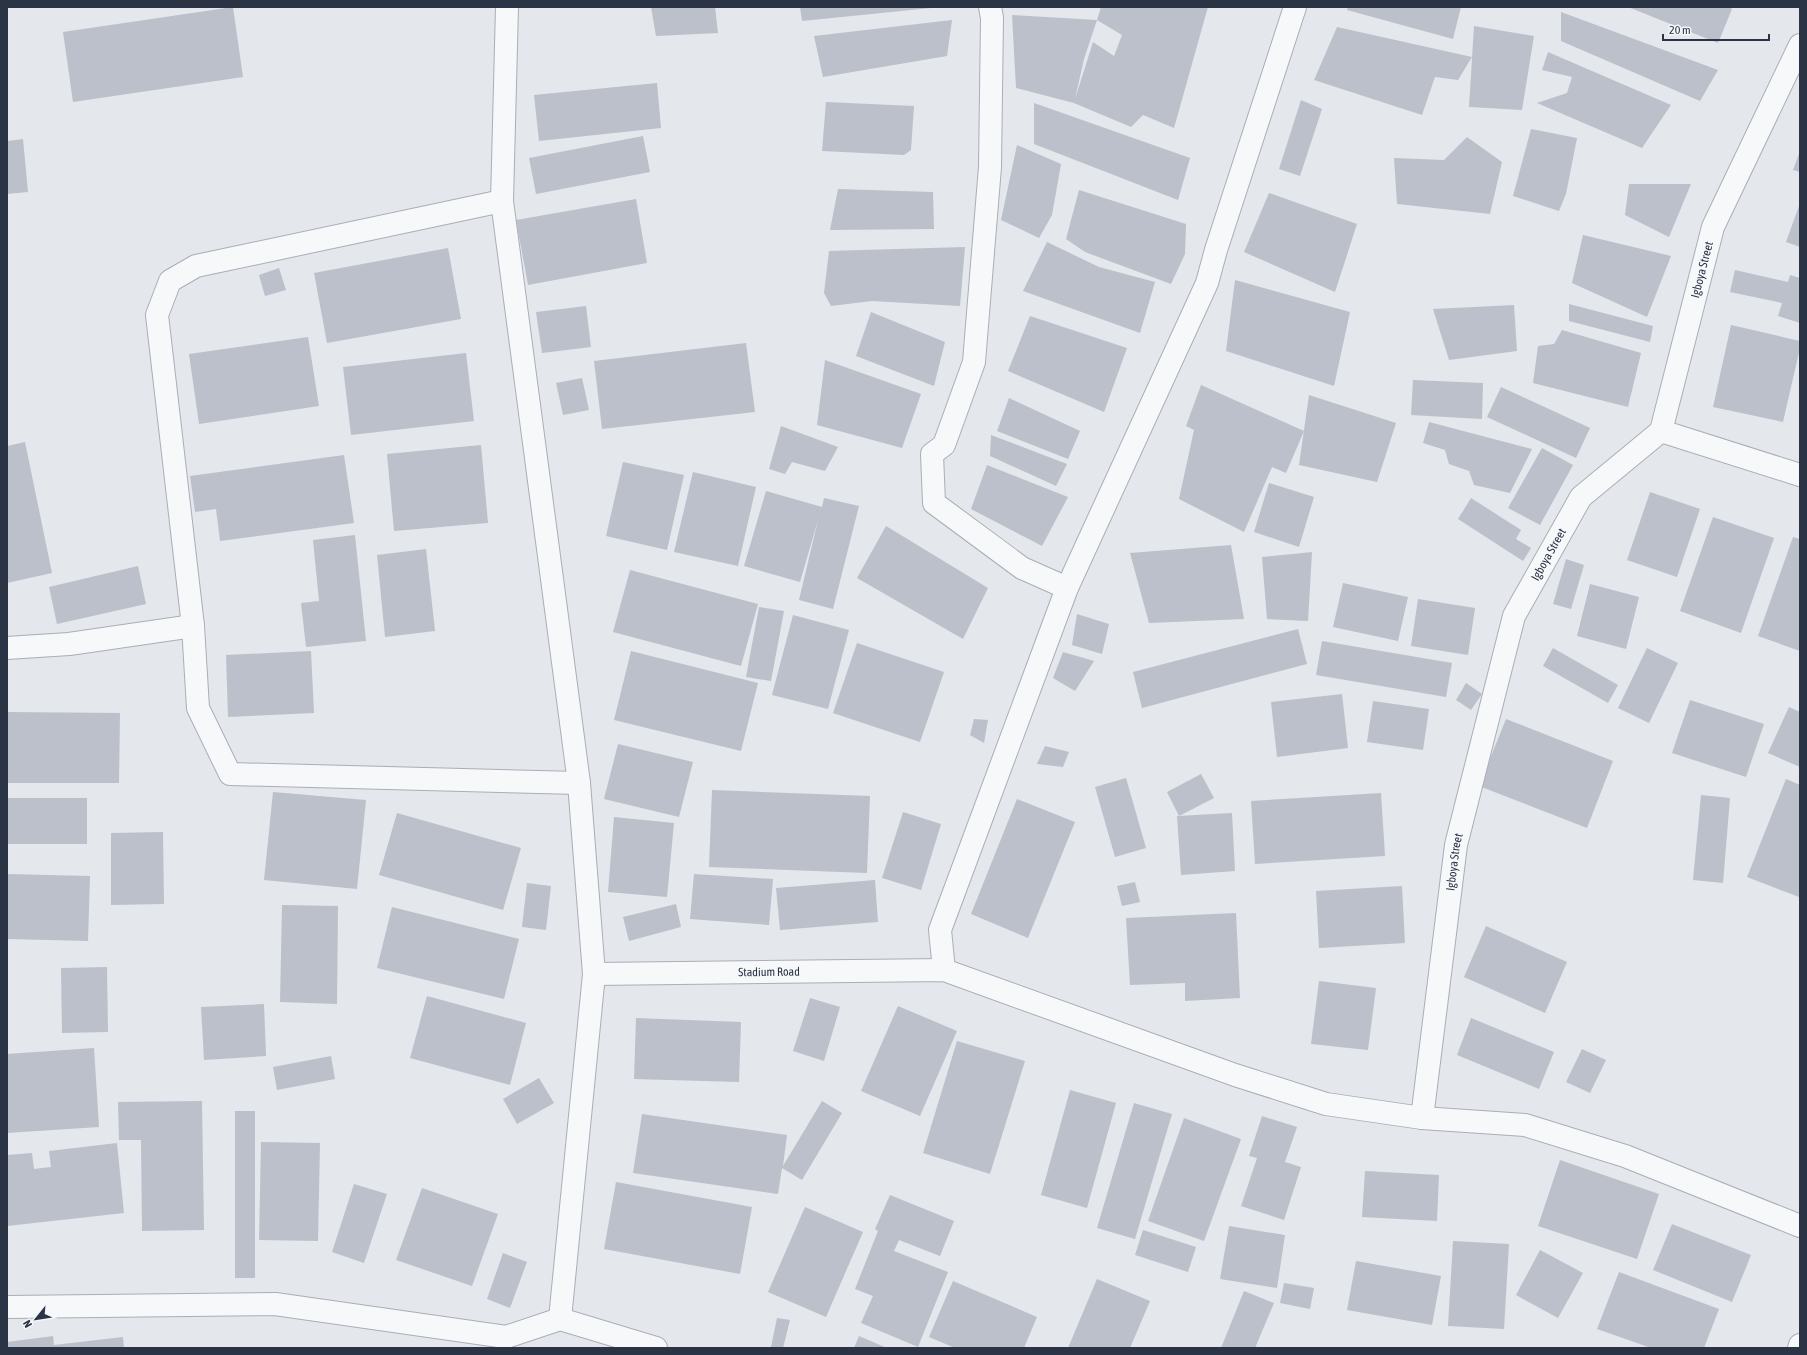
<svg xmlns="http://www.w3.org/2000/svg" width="1807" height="1355" font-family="'Asap Condensed',sans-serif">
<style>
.building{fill:#bbc0ca;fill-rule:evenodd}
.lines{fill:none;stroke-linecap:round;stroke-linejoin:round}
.street-casing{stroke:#a9aeb7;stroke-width:24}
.street{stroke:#f7f8fa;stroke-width:22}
.labels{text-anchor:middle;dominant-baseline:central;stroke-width:4;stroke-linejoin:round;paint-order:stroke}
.street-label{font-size:12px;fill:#2b3445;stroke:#f4f6f9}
</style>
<rect width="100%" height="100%" fill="#e4e7ec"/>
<g class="building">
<polygon points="233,7 243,77 73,102 63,32"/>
<polygon points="651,7 715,7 718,33 656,36"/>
<polygon points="800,7 931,7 931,8 802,21"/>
<path d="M1101,7H1208L1174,128L1143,115L1131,127L1074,103L1016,88L1012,15L1097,20ZM1097,20L1122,35L1114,56L1093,42L1075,99L1084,59Z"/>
<polygon points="1348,7 1461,7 1453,39 1347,10"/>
<polygon points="1628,7 1729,7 1732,9 1718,43"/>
<polygon points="1561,12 1718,70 1700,101 1561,41"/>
<polygon points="952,20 947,56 823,77 814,36"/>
<polygon points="1474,26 1534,36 1522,110 1469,107"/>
<polygon points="1337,27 1472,57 1458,80 1435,77 1422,115 1314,80"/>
<polygon points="1548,52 1671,105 1642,148 1537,103 1567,93 1572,77 1542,70"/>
<polygon points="657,83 661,128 539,141 534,95"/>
<polygon points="1301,100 1322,109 1300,176 1279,169"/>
<polygon points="826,102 914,106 911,150 904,155 822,151"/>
<polygon points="1034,103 1190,158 1178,200 1034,144"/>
<polygon points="1531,129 1577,138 1566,194 1559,211 1513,196"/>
<polygon points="643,136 650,172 536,194 529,158"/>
<polygon points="1467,137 1502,162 1490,214 1397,204 1394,158 1444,160"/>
<polygon points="23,139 28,192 7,194 7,141"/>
<polygon points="1017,145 1061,164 1052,215 1039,238 1001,220"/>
<polygon points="1800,151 1800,172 1793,170"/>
<polygon points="1629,184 1691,184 1669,237 1625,215"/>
<polygon points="838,189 933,192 934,229 830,230"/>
<polygon points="1079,190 1186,224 1185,254 1171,284 1085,252 1066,239"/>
<polygon points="1269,193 1357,224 1335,292 1244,252"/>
<polygon points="636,199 647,263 528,285 516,220"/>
<polygon points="1800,203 1800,247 1786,242"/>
<polygon points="1583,235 1671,256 1647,317 1572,283"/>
<polygon points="1047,242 1099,267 1155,282 1140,333 1023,291"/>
<polygon points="965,247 960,306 872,301 831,306 824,293 829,251"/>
<polygon points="448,248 461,319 327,343 314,273"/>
<polygon points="279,268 286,290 265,296 259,275"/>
<polygon points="1735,270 1788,282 1790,275 1800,278 1800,323 1778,316 1782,303 1730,292"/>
<polygon points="1235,280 1350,312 1334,386 1226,351"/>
<polygon points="1569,304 1653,326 1650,342 1569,321"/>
<polygon points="1514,305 1517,351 1449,360 1433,309"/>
<polygon points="586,306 591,347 542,353 536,312"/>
<polygon points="871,312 945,342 934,386 856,356"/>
<polygon points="1030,316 1127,348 1104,412 1008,371"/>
<polygon points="1731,325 1800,341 1800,348 1783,422 1713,407"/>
<polygon points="1562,330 1641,353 1628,407 1533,383 1538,346 1554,344"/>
<polygon points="308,337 319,406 199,424 189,354"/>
<polygon points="746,343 755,412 602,429 594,361"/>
<polygon points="466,353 474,421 351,435 343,367"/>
<polygon points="825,360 921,394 902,448 817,425"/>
<polygon points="582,378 589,410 563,415 556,383"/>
<polygon points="1413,380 1483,383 1482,419 1411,415"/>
<polygon points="1201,385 1304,431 1286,473 1272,467 1244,532 1179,499 1194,430 1186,426"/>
<polygon points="1501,387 1590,428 1576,458 1487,417"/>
<polygon points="1309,395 1396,423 1377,482 1299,465"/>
<polygon points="1009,398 1080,431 1068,459 997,431"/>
<polygon points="1429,422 1532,449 1510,493 1474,485 1469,471 1449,464 1445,450 1423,443"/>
<polygon points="781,426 838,447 825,471 792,462 785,474 769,469"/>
<polygon points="991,435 1067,464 1056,486 990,456"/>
<polygon points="25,442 52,573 7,583 7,446"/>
<polygon points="481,445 488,523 394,531 387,454"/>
<polygon points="1542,448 1573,465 1540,525 1508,508"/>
<polygon points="344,455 354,523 220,541 216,509 195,512 190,476"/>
<polygon points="623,462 684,475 667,550 606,536"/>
<polygon points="987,465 1068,497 1042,546 971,509"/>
<polygon points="693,472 756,487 738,566 674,552"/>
<polygon points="1269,483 1314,497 1299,547 1254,532"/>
<polygon points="766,491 822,507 824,498 859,506 833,609 799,600 818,520 800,582 744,566"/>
<polygon points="1650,492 1700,509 1677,577 1627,560"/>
<polygon points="1471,498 1521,530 1516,539 1531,548 1523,561 1458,519"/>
<polygon points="1713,517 1774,538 1741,633 1680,611"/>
<polygon points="886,526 988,588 963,639 857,578"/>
<polygon points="355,535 366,641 306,647 301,603 319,601 313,540"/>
<polygon points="1793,537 1800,539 1800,651 1758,636"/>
<polygon points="1231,545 1244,619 1149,623 1130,553"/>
<polygon points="426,549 435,631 385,637 377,555"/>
<polygon points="1312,552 1308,621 1267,619 1262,557"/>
<polygon points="1566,559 1584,565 1571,609 1553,604"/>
<polygon points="138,566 146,604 57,624 49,587"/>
<polygon points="630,570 758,604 741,666 613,632"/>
<polygon points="1343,583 1408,597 1398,641 1333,627"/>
<polygon points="1590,584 1639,597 1626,649 1577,636"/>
<polygon points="1418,599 1475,608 1468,655 1411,646"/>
<polygon points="759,607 784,611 771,681 746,677"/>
<polygon points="1077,614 1109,624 1102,654 1072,645"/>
<polygon points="793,615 849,630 828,709 772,695"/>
<polygon points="1298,629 1307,664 1142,708 1133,672"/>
<polygon points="1322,641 1452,663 1446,697 1316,675"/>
<polygon points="857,643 944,672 920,742 833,713"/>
<polygon points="1553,648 1618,685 1608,703 1543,666"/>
<polygon points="1647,648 1678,663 1649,723 1618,708"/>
<polygon points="311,651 314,713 228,717 226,655"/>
<polygon points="631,651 758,683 741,751 614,720"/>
<polygon points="1063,652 1094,661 1075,691 1053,678"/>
<polygon points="1466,683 1482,694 1471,710 1456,700"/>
<polygon points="1342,694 1348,748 1277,757 1271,702"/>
<polygon points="1690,700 1764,724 1746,777 1672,753"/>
<polygon points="1373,701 1429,709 1423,750 1367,742"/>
<polygon points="1789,707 1800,712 1800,767 1768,753"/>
<polygon points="7,712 120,713 119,783 7,783"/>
<polygon points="974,719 988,720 984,743 970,735"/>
<polygon points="1506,719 1613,761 1587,828 1479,786"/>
<polygon points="618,744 693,762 679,817 604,799"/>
<polygon points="1045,746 1069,752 1063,767 1037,764"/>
<polygon points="1201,774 1214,798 1179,816 1167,792"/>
<polygon points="1126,778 1146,848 1115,857 1095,787"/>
<polygon points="1786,779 1800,785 1799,897 1747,877"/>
<polygon points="712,790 870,796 867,873 709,867"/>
<polygon points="273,792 366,800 357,889 264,880"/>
<polygon points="1381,793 1385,856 1255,864 1251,801"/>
<polygon points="1701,795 1730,798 1723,883 1693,880"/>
<rect x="7" y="798" width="80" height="46"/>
<polygon points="1017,799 1075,822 1028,938 971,914"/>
<polygon points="903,812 941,824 921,890 882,878"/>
<polygon points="397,813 521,848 503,910 379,875"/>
<polygon points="1232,813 1235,871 1181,875 1177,816"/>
<polygon points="614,817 674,823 667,897 608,892"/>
<polygon points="163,832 164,904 111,905 111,833"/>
<polygon points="7,874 90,876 88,941 7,939"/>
<polygon points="694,874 773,879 769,925 690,919"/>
<polygon points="875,880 878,922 780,930 776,888"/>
<polygon points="1135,882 1140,902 1122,906 1117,886"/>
<polygon points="527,883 551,886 546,930 522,927"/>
<polygon points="1402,886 1405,943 1319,948 1316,891"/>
<polygon points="676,904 681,927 629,941 623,917"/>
<polygon points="282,905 338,906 337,1004 280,1002"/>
<polygon points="392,907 519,939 504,999 377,968"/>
<polygon points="1236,913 1240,998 1185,1001 1185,983 1130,985 1126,918"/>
<polygon points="1486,926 1567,962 1545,1013 1464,977"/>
<polygon points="107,967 108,1032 62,1033 61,968"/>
<polygon points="1319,981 1376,988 1368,1050 1311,1044"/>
<polygon points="427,996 526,1023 510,1085 410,1058"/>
<polygon points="810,998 840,1007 824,1061 793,1051"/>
<polygon points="264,1004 266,1056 204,1060 201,1007"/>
<polygon points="898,1006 957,1031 920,1116 861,1091"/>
<polygon points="636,1018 741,1022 739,1082 634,1079"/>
<polygon points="1471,1018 1554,1052 1539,1089 1457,1055"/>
<polygon points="957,1041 1025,1061 990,1174 923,1153"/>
<polygon points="94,1048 99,1127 7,1133 7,1054"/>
<polygon points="1582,1049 1606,1060 1590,1093 1566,1082"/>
<polygon points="331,1056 335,1079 277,1090 273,1067"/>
<polygon points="539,1078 554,1103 517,1124 503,1099"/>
<polygon points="1070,1090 1116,1103 1087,1208 1041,1195"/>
<polygon points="202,1101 204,1230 142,1231 141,1140 119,1140 118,1102"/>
<polygon points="822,1101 842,1113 802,1180 782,1168 778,1194 633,1173 642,1114 787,1135 783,1166"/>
<polygon points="1134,1103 1172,1114 1135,1239 1097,1228"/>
<rect x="235" y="1111" width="20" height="167"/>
<polygon points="1262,1116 1297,1127 1285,1162 1301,1167 1284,1220 1241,1206 1257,1158 1249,1156"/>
<polygon points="1184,1118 1241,1139 1204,1241 1148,1221"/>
<polygon points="261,1142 320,1143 318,1241 259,1240"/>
<polygon points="117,1143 124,1213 7,1226 7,1155 32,1153 34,1169 51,1167 49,1151"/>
<polygon points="1560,1160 1659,1194 1637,1259 1538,1226"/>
<polygon points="1365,1171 1439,1175 1437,1221 1362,1217"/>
<polygon points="616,1182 752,1207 740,1274 604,1249"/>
<polygon points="354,1184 387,1194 364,1263 332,1252"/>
<polygon points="422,1188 498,1214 472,1286 396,1260"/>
<polygon points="890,1195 954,1221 940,1256 899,1240 894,1251 948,1272 918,1347 861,1323 873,1296 855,1289 878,1231 875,1229"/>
<polygon points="805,1207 863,1232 826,1317 768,1292"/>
<polygon points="1672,1224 1751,1255 1732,1302 1653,1270"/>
<polygon points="1229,1226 1285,1235 1277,1288 1220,1279"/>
<polygon points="1143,1230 1196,1247 1188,1272 1135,1255"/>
<polygon points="1453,1241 1509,1244 1504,1329 1448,1326"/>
<polygon points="1540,1250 1583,1273 1558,1318 1516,1295"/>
<polygon points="503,1253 527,1262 510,1308 487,1299"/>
<polygon points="1356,1261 1441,1276 1432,1325 1347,1310"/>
<polygon points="1619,1272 1719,1309 1704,1348 1651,1348 1597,1329"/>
<polygon points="1097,1279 1150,1301 1130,1348 1068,1348"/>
<polygon points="953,1281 1037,1317 1024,1348 955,1348 929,1337"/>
<polygon points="1284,1283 1314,1288 1310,1309 1280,1303"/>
<polygon points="1244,1291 1274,1303 1255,1348 1221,1348"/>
<polygon points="777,1318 790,1320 783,1348 771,1347"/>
<polygon points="53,1336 54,1345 123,1337 124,1348 7,1348 7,1342"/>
<polygon points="859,1336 887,1348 854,1348"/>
</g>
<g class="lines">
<g class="street-casing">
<g id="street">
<polyline points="507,7 502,201 579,783 594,974 560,1319"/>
<polyline points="990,7 992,18 990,167 974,362 944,445 932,454 934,503 1022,568 1067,588"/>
<polyline points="502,201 196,266 170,281 157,315 193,626 198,708 230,774 579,783"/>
<polyline points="1661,431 1800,475"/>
<polyline points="7,648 69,644 193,626"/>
<polyline points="944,970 940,930 1067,588 1207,283 1216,250 1295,7"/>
<path id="s1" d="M594,974L944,970L1235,1075L1326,1104L1422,1118L1525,1125L1625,1156L1800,1226"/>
<path id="s2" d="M1422,1118L1456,845L1514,616L1581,497L1661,431L1713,227L1800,45"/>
<polyline points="7,1307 275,1304 506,1337 560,1319 656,1348"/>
<polyline points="1799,1348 1800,1345"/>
</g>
</g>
<use href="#street" class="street"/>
</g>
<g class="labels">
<g class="street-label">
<text stroke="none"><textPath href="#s2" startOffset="918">Igboya Street</textPath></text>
<text stroke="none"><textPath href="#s2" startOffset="582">Igboya Street</textPath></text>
<text stroke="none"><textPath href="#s2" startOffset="258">Igboya Street</textPath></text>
<text stroke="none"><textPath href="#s1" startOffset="175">Stadium Road</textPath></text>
</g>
</g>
<rect width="1807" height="1355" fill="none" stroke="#2b3445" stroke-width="16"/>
<g transform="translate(36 1319) rotate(240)" stroke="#f4f6f9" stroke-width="3" paint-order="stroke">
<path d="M0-3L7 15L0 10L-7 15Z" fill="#2b3445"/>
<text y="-6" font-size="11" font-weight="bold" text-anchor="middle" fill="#2b3445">N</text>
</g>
<path d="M1663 34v6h106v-6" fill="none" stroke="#2b3445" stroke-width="2"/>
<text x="1669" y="34" font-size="12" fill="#2b3445" stroke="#f4f6f9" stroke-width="3" paint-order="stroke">20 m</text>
</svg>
